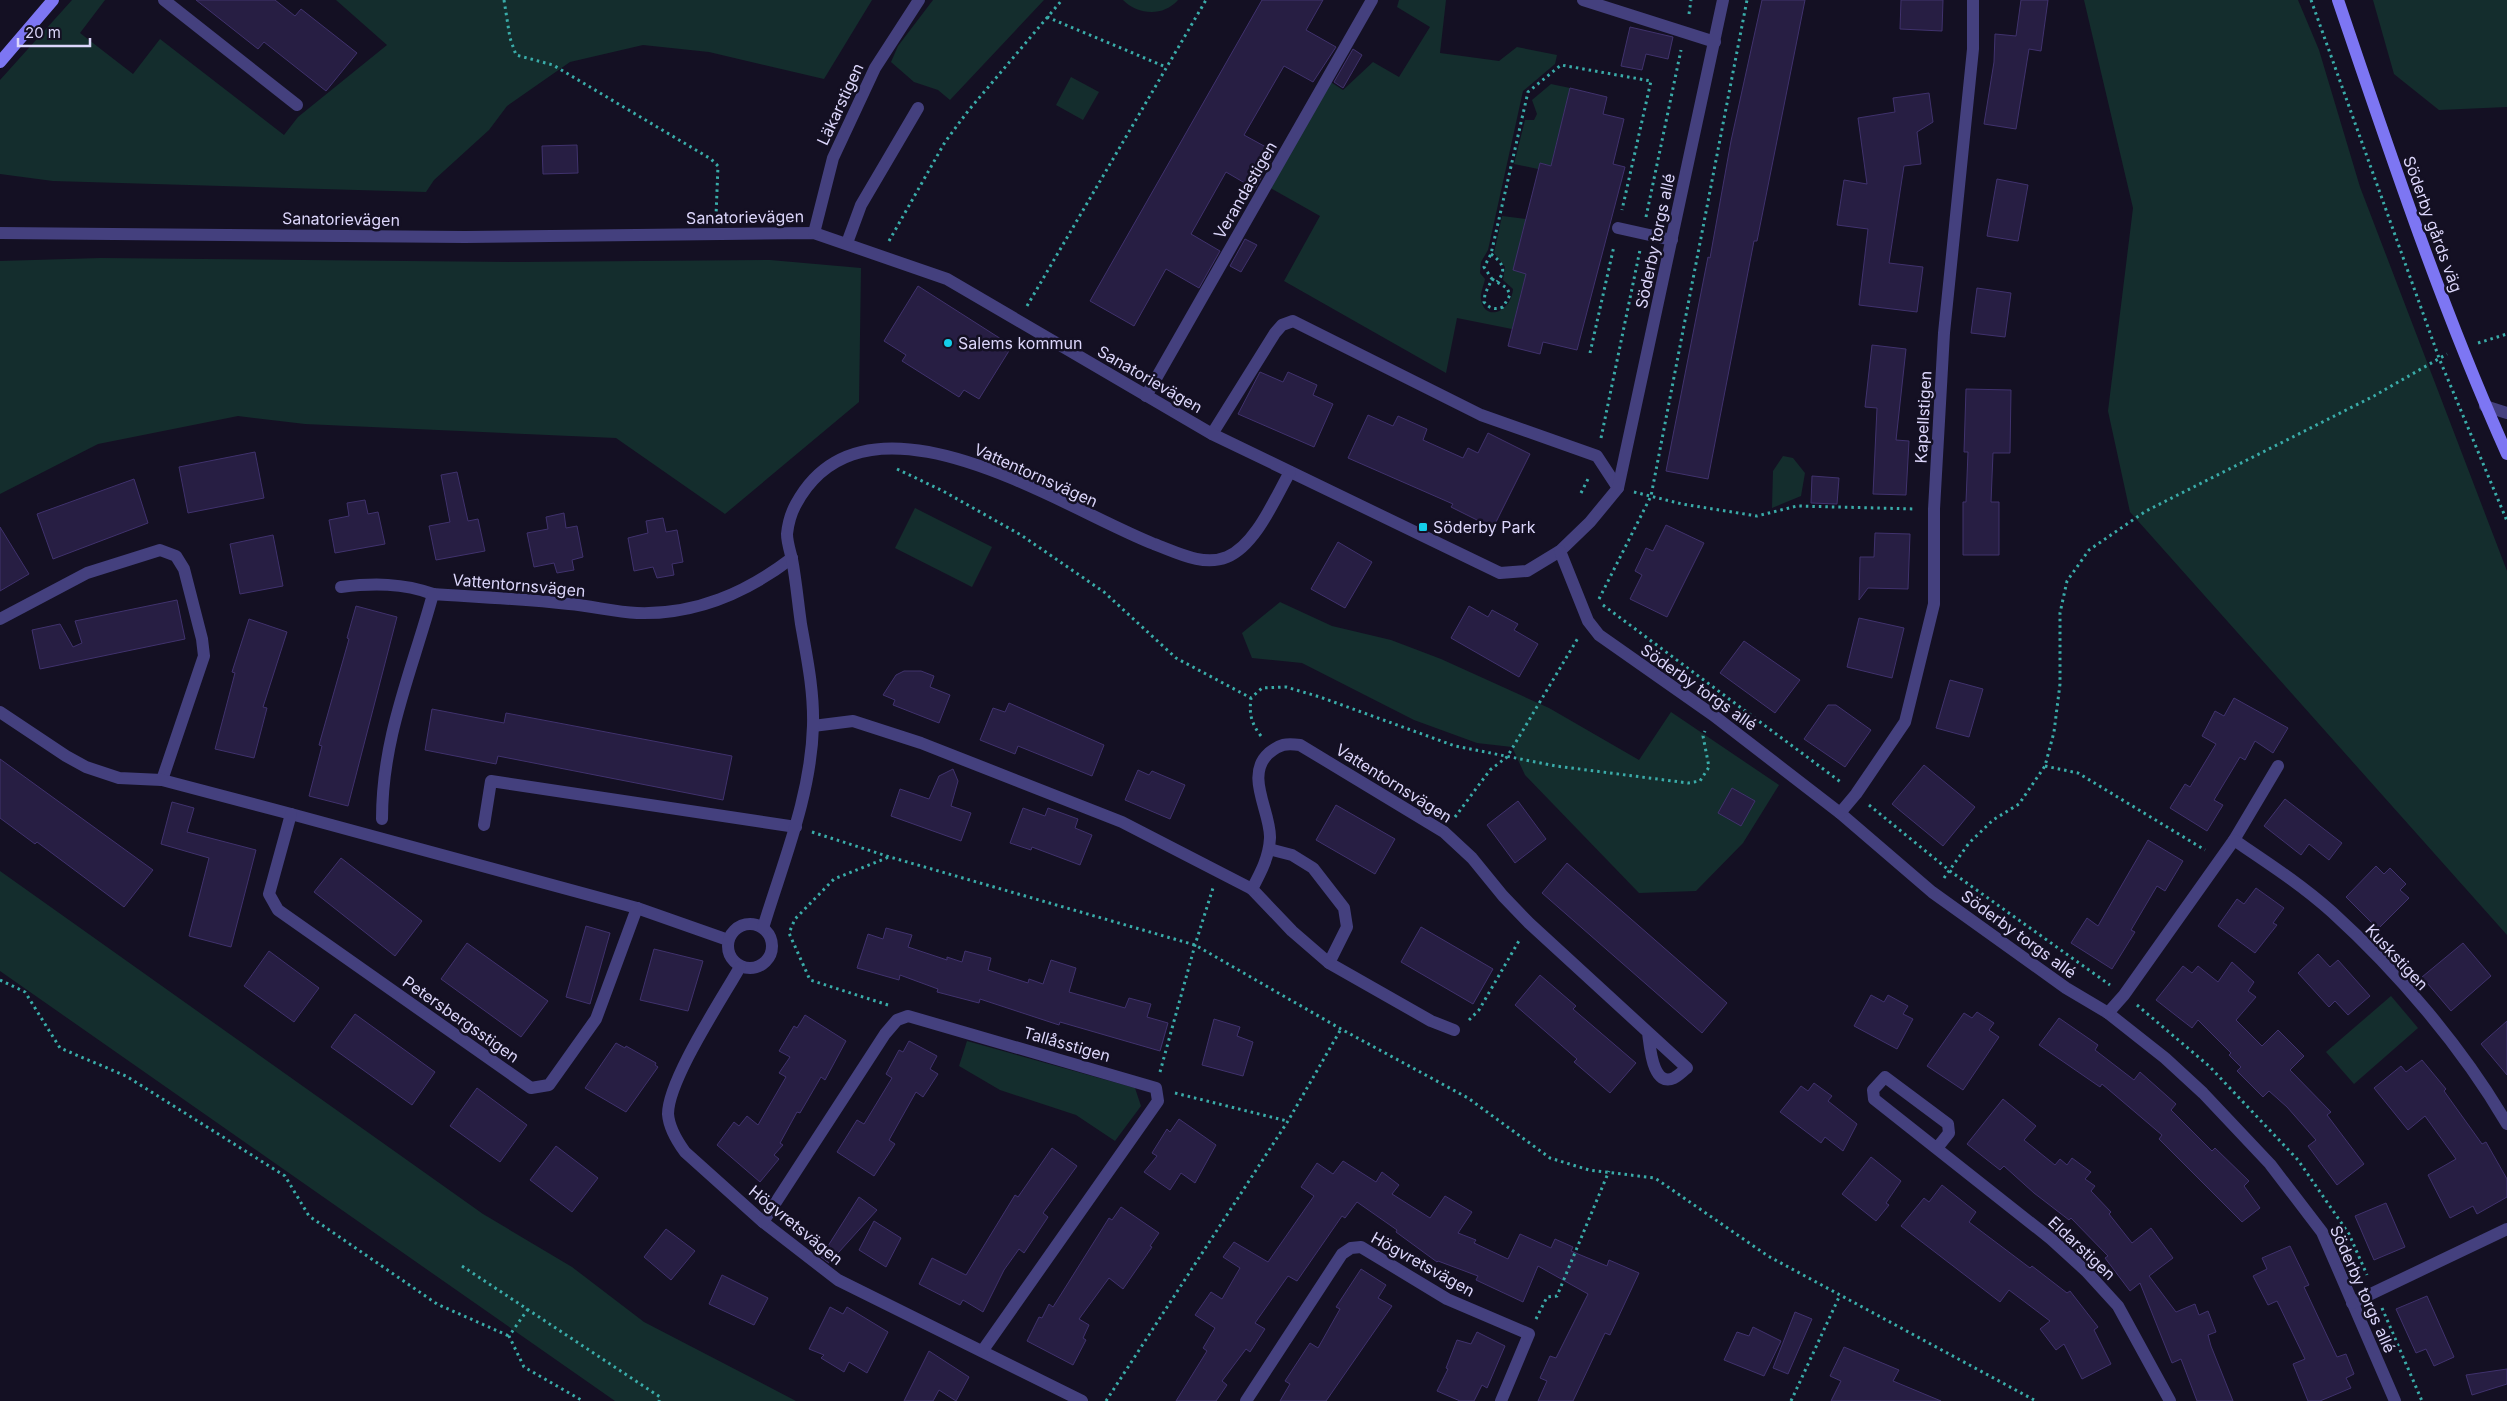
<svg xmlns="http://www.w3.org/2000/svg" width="2507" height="1401" font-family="Inter,sans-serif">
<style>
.green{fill:#142d2d}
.building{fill:#271e43;stroke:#40326d}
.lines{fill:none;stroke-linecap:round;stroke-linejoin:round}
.path{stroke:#3aaca9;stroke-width:3;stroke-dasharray:2.5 4;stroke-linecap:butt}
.lane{stroke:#44407e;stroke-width:12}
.street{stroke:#44407e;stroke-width:12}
.secondary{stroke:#7d76f3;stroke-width:12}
.poi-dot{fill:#14ceea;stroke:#141023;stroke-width:2}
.labels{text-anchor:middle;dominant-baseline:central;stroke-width:5;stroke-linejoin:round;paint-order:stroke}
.street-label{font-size:16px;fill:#dcd6fb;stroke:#141023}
.poi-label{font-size:16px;fill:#dcd6fb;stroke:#141023;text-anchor:start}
</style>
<rect width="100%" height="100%" fill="#141023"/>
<g class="green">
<polygon points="72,0 105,0 80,33 133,74 160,39 284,135 298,117 387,45 336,0 872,0 824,79 709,52 643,45 570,62 507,106 489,130 434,180 426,192 53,181 0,174 0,80"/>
<polygon points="933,0 1044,0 950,100 938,90 914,82 891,62 898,46"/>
<path d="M1123,0H1178C1163,17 1138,15 1123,0Z"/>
<path d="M1399,0H1446L1440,53L1499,61L1517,47L1557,55L1555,64L1523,91L1488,250L1481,262L1480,273L1485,279C1484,285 1480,293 1481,299C1484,322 1511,313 1513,289L1503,280L1505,267L1494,253L1502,216L1526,219L1513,270L1526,274L1512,329L1457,318L1446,373L1284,281L1320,216L1267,186L1326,79L1343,90L1373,62L1399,77L1430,27L1397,7Z"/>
<polygon points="2084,0 2298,0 2319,50 2360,187 2507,571 2507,935 2130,512 2108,411 2133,208"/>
<polygon points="2373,0 2507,0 2507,107 2439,110 2394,74"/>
<polygon points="1071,77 1099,92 1083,120 1056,105"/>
<polygon points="1551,84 1570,88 1551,166 1540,163 1538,169 1514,164 1525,120 1534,120 1537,114 1532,100"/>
<polygon points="101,258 521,262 770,260 861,268 859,402 725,514 616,438 305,424 238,416 98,444 0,494 0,261"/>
<polygon points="1783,456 1793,458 1805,473 1801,496 1772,508 1773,471"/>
<polygon points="915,508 992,547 972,587 895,548"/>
<polygon points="1280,602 1332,626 1391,640 1441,659 1549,708 1639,760 1671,712 1779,785 1743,843 1696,891 1639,893 1525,775 1512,747 1477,743 1414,720 1302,663 1252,658 1242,633"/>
<polygon points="0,871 483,1214 572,1267 644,1322 796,1401 615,1401 0,971"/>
<polygon points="2391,996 2418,1028 2354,1084 2326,1052"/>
<polygon points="967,1041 1135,1088 1141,1106 1115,1141 1076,1115 1000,1090 959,1066"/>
</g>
<g class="building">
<polygon points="196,0 275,0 295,16 301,9 357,53 326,91 264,42 258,49"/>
<polygon points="1262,0 1323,0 1306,30 1336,47 1313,82 1284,66 1244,135 1275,152 1255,189 1226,172 1191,234 1220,251 1199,288 1166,269 1134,326 1090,301"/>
<polygon points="1762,0 1805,0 1757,241 1754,241 1708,479 1666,471 1708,257 1710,258 1731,141"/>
<polygon points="1901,0 1943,0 1942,31 1900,29"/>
<polygon points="2021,0 2048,0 2041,51 2029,49 2016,129 1984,124 1994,62 1995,34 2016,36"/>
<polygon points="1630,27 1673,37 1668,59 1646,54 1642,70 1621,66"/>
<polygon points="1353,49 1362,55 1343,88 1334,82"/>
<polygon points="1570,88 1607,97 1603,114 1624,119 1613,164 1625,167 1577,350 1543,342 1540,354 1508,346 1526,274 1513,270 1540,163 1551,166"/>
<polygon points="1929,93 1933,122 1917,132 1921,164 1904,166 1889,263 1923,267 1917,312 1859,305 1868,229 1837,225 1844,180 1867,184 1858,118 1895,112 1893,98"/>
<polygon points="577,145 578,173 543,174 542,146"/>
<polygon points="1997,179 2028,185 2018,241 1987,236"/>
<polygon points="1245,239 1257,245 1241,272 1230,266"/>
<polygon points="918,286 1012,346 979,399 964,390 959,397 902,361 906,355 884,341"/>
<polygon points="1977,288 2011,293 2005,337 1971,333"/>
<polygon points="1872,345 1906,349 1896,440 1909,441 1906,495 1873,494 1877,408 1865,407"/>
<polygon points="1260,372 1283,382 1288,372 1317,385 1313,395 1333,404 1314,447 1238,414"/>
<polygon points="1966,389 2011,390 2010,453 1993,453 1991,502 1999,502 1999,555 1963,555 1963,502 1966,502 1968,452 1964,452"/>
<polygon points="1368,415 1393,426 1398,416 1427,429 1423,440 1463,458 1468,448 1478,453 1488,433 1530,454 1493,528 1451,507 1453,504 1348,458"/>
<polygon points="255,452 264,498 188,513 179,467"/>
<polygon points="457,472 468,521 478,519 485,551 436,560 429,526 450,522 441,475"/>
<polygon points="1812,476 1839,478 1837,504 1811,503"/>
<polygon points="134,479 148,523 53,559 37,514"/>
<polygon points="365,500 368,514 378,512 385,544 335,553 329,520 349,516 347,503"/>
<polygon points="564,513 566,528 577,526 583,557 572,560 574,570 557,573 554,563 534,567 527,533 548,529 546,517"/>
<polygon points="663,518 666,532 677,530 683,562 672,564 674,575 657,578 653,567 634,571 628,538 648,533 646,521"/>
<polygon points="1666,525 1704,543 1667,617 1630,599 1642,575 1635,571 1646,548 1653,551"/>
<polygon points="0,527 29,574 0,591"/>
<polygon points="1875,533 1910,534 1908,589 1868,588 1859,600 1860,557 1874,557"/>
<polygon points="273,535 283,586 240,594 230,544"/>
<polygon points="1338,542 1372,562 1345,608 1311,589"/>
<polygon points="177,600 185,639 40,669 32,630 60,624 73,647 82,643 75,621"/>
<polygon points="356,606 397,617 348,806 309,796 322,746 319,745 349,639 347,638"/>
<polygon points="1469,606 1488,617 1492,610 1518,624 1514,630 1538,644 1519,677 1451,638"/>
<polygon points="1859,618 1904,628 1892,678 1847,667"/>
<polygon points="249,619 287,632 263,707 267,708 254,758 215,749 235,673 232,672"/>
<polygon points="1744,641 1800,680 1775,713 1720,673"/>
<polygon points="904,671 921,671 934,676 930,687 950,695 939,723 893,705 895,700 883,695 896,675"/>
<polygon points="1950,680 1983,689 1969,737 1936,728"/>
<polygon points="2234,698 2288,728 2273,753 2255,741 2245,760 2240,757 2214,800 2223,805 2207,831 2170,808 2185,784 2190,787 2216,744 2202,736 2215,711 2224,716"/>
<polygon points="1009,703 1104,745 1092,776 1018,746 1015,754 980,740 993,708 1005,712"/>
<polygon points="1828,705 1836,705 1871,730 1845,767 1804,739"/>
<polygon points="432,709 504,723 506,713 732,756 723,800 498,756 496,764 425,750"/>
<polygon points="0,759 153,870 124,907 37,842 35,844 0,818"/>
<polygon points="1924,765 1975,807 1943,846 1892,804"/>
<polygon points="953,769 958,781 951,806 971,813 961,841 891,816 900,789 929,799 939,776"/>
<polygon points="1138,770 1149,775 1152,771 1185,785 1170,819 1125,800"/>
<polygon points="1732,788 1755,801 1741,826 1718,813"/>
<polygon points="2285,799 2342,843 2329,860 2309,844 2301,855 2264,826"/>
<polygon points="1518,801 1546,839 1515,863 1487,825"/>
<polygon points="172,802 194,808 187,832 256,850 231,947 189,936 209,858 161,844"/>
<polygon points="1336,805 1395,839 1375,874 1316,840"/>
<polygon points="1023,808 1045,816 1048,808 1078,819 1075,828 1092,835 1080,865 1032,847 1031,850 1010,843"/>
<polygon points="2148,840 2183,861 2165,891 2157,886 2131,930 2135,932 2112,969 2071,943 2087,918 2098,926"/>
<polygon points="341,858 422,921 395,956 314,892"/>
<polygon points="1567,863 1727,1003 1702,1033 1542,893"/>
<polygon points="2376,866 2384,874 2390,868 2406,884 2400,890 2409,898 2378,929 2346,897"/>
<polygon points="2256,888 2284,908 2273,923 2277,925 2255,953 2218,926 2237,899 2244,904"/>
<polygon points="586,926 610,933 590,1004 566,997"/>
<polygon points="1421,927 1493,969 1473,1004 1401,962"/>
<polygon points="886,928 912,935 908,947 947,960 947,957 962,962 965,951 991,958 988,970 1028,983 1029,979 1043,984 1051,960 1076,968 1069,992 1125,1008 1129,998 1151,1004 1147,1017 1168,1023 1160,1051 1060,1022 1059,1025 980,999 979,1003 937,992 938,989 900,975 899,980 857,968 868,934 883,939"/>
<polygon points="467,943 548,1001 521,1037 441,979"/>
<polygon points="2463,943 2491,976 2451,1011 2422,977"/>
<polygon points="654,949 703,961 688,1011 640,1000"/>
<polygon points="269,951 319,988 294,1022 244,986"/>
<polygon points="2318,954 2330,967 2338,960 2370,996 2348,1015 2335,1001 2329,1007 2298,973"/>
<polygon points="2232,962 2254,982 2248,991 2256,997 2236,1020 2262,1046 2278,1030 2304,1056 2290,1070 2331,1112 2327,1115 2364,1164 2337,1185 2308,1146 2316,1140 2287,1107 2269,1091 2263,1097 2237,1071 2241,1067 2229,1055 2231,1053 2198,1020 2192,1028 2156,1000 2183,966 2192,973 2198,966 2218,982"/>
<polygon points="1540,975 1576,1006 1573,1009 1636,1063 1610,1093 1574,1062 1577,1059 1515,1005"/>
<polygon points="1871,995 1884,1002 1888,995 1908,1006 1903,1014 1913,1019 1897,1049 1854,1026"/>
<polygon points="1977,1012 1994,1023 1989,1030 1999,1037 1963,1090 1927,1066 1964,1013 1972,1018"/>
<polygon points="355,1014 435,1072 412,1105 331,1047"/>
<polygon points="805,1015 846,1041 825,1080 821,1077 800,1113 797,1112 780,1143 783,1145 774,1155 779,1159 760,1182 717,1145 734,1122 739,1126 747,1116 758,1125 786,1077 779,1073 790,1057 779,1051 794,1026 797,1028"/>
<polygon points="2059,1018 2098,1045 2095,1050 2134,1080 2140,1072 2176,1104 2171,1110 2212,1151 2215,1148 2249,1181 2244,1186 2260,1208 2242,1222 2159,1139 2162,1135 2102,1084 2100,1087 2039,1045"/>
<polygon points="1214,1019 1240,1027 1237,1036 1253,1042 1243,1076 1202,1065"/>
<polygon points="2507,1021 2507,1075 2481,1044"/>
<polygon points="909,1041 937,1056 930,1069 938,1074 923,1097 916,1092 889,1140 895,1144 874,1176 837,1152 857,1120 864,1124 892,1078 886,1074 899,1050 903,1052"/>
<polygon points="616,1043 625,1048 626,1046 656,1063 655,1065 658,1067 626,1112 585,1088"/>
<polygon points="2422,1060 2446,1089 2444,1091 2482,1144 2486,1142 2507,1179 2507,1197 2477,1214 2473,1206 2450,1218 2428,1175 2456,1159 2425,1116 2408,1130 2374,1088 2401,1066 2406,1072"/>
<polygon points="1814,1083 1832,1096 1828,1101 1857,1124 1843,1151 1825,1137 1821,1143 1780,1112 1801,1086 1808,1091"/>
<polygon points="477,1088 527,1125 500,1162 450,1126"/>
<polygon points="2003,1099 2036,1126 2024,1140 2055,1165 2060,1159 2067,1165 2072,1158 2091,1172 2085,1179 2095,1186 2091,1191 2111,1212 2109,1214 2132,1243 2151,1228 2173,1258 2149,1276 2176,1312 2195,1304 2199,1315 2208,1311 2216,1332 2208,1335 2211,1346 2233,1401 2197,1401 2181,1359 2172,1363 2140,1283 2130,1291 2105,1258 2108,1256 2071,1218 2069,1220 2034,1193 2004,1166 2000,1170 1967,1144"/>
<polygon points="1179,1119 1216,1145 1195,1183 1181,1173 1170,1190 1144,1172 1157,1156 1152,1153 1167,1129 1170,1132"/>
<polygon points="556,1146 598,1178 572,1212 530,1180"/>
<polygon points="1052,1148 1077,1166 1043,1213 1048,1217 1024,1253 1019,1249 1004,1270 983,1312 963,1300 960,1305 919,1284 932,1258 966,1275 1015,1195 1018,1197"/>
<polygon points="1871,1157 1901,1181 1886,1203 1889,1205 1876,1221 1842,1194"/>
<polygon points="1343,1161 1376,1182 1382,1172 1399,1185 1392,1194 1430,1218 1445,1196 1472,1212 1458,1233 1476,1240 1474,1243 1508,1259 1520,1234 1551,1248 1555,1239 1573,1247 1571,1251 1607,1266 1609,1260 1639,1273 1610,1335 1605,1333 1573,1401 1538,1401 1547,1381 1540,1378 1550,1356 1556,1358 1588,1294 1538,1266 1523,1302 1476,1280 1478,1276 1438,1261 1437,1262 1396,1232 1397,1230 1357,1202 1345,1218 1342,1216 1297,1281 1288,1276 1255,1323 1265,1329 1250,1352 1246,1349 1222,1381 1227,1385 1216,1401 1176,1401 1207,1351 1203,1348 1215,1328 1195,1315 1211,1292 1222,1299 1240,1268 1223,1257 1234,1242 1268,1262 1314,1196 1301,1187 1317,1163 1333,1174"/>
<polygon points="1942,1185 1976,1212 1969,1222 2030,1268 2032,1266 2067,1293 2070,1291 2098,1327 2094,1330 2111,1364 2082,1379 2064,1344 2056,1350 2040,1329 2050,1321 2009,1290 2000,1302 1901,1226 1924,1198 1929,1202"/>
<polygon points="859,1197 877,1210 829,1263 821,1257"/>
<polygon points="2386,1203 2405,1247 2374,1260 2355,1216"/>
<polygon points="1121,1207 1159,1233 1150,1246 1152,1247 1123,1289 1109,1278 1079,1319 1089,1325 1083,1338 1086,1340 1073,1365 1027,1341 1039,1317 1042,1318 1049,1304 1053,1307 1109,1218 1112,1220"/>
<polygon points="874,1221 901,1238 886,1267 859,1250"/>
<polygon points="666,1229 695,1251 671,1280 644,1257"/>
<polygon points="2290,1246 2309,1285 2304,1287 2337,1357 2346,1354 2354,1374 2346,1378 2351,1388 2320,1401 2308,1401 2293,1364 2305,1359 2277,1301 2268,1305 2253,1276 2267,1269 2262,1258"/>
<polygon points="1361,1269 1386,1285 1378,1298 1392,1306 1326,1401 1280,1401 1290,1384 1285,1381 1310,1343 1318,1348 1340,1309 1336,1307"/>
<polygon points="722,1275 768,1298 754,1325 709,1304"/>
<polygon points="2427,1296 2454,1357 2434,1366 2426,1349 2416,1353 2396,1309"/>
<polygon points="830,1307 843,1314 847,1307 888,1332 867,1373 849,1362 844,1372 821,1358 824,1355 809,1349"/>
<polygon points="1795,1312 1812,1319 1788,1374 1773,1368"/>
<polygon points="1753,1327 1781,1341 1764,1376 1724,1360 1737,1332 1749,1336"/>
<polygon points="1477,1332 1505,1346 1487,1388 1482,1385 1474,1401 1460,1401 1437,1391 1448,1369 1446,1368 1457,1340 1471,1344"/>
<polygon points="1844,1347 1899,1370 1893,1381 1941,1401 1831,1401 1841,1381 1830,1376"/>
<polygon points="929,1351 969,1377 956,1401 939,1390 933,1401 904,1401"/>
<polygon points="2507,1369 2507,1384 2472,1395 2466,1375"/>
</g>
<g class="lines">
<g class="path">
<polyline points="504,0 510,38 516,55 553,65 711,159 718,166 716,216"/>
<polyline points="2311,0 2439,358 2507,521"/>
<polyline points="1689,14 1691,0"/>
<polyline points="1047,17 1166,67"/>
<polyline points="1646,217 1681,50"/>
<polyline points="889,241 945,142 968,111 1062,0"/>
<path d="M1491,254C1503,263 1507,270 1497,282"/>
<path d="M1492,279L1507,288L1510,295L1503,307C1495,310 1490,309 1484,302L1485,294L1492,279L1484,267L1491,254L1528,92L1561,65L1651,81L1622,210"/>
<polyline points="1027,306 1206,0"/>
<polyline points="2478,343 2507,334"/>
<polyline points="1590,353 1614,246"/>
<polyline points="1601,438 1640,250"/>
<polyline points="897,469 943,491 1021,535 1104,592 1176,658 1251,698"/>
<polyline points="1634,492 1682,504 1757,516 1797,506 1916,509"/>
<polyline points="1581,493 1589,477"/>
<polyline points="1599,599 1651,496 1747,0"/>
<polyline points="1603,605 1842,783"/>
<path d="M1261,736C1251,723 1249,714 1251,698L1262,688L1286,687L1320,697L1455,746L1556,766L1688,783L1700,781L1709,767L1703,736L1705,731"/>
<polyline points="2045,766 2078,773 2205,850"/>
<polyline points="1869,805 1950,871 2110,985"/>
<polyline points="1455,817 1490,770 1507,757 1578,638"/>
<polyline points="812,832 890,857 1195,945 1341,1029 1468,1098 1550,1158 1589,1170 1655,1178 1768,1256 2036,1401"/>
<polyline points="1944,878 1969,843 1993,820 2019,804 2045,766 2054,732 2060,684 2060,613 2067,581 2089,550 2146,511 2374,396 2447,354"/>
<polyline points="0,980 25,992 60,1048 126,1076 285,1176 309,1216 437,1304 509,1336"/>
<polyline points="888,1005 810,980 789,933 795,919 834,879 889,857"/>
<polyline points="2137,1005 2209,1066 2298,1160 2349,1234 2367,1275"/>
<polyline points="1469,1020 1479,1010 1520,939"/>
<polyline points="1160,1072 1195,945 1213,888"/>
<polyline points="1175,1093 1287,1121"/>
<polyline points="462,1266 660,1397 659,1401"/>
<polyline points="2382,1308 2422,1401"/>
<polyline points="528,1309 509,1336 524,1367 583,1401"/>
<polyline points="1536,1319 1547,1297 1557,1296 1609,1171"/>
<polyline points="1106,1401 1288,1121 1341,1029"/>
<polyline points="1791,1401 1840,1295"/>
</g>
<g class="lane">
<polyline points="164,0 297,105"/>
<polyline points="1583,0 1715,42"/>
<polyline points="1618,228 1672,240"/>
<polyline points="847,243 861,205 918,108"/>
<polyline points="2485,406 2507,413"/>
<polyline points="1212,434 1275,333 1282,325 1293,321 1481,415 1597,456 1618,488"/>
<path d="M341,587C373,583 403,583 433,594"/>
<polyline points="1269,849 1292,855 1313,868 1344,908 1347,927 1329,963"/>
<polyline points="1252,889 1292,931 1329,963 1431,1021 1454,1030"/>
</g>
<g class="street">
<polyline points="0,233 465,237 814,233 947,279 1212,434 1500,573 1527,571 1560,551 1590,522 1618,488 1723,0"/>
<polyline points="814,233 833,158 875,68 919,0"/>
<polyline points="1146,396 1372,0"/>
<polyline points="1560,551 1588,621 1599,635 1713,715 1840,813 1932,892 2066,988 2108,1013 2165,1058 2203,1093 2270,1164 2322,1232 2395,1401"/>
<polyline points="0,619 87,573 160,550 176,556 184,569 202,639 204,656 162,780"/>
<polyline points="0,712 66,756 86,767 119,778 162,780 291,814 637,908 728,940"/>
<path d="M813,726L853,721L921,743L1122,822L1252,889C1261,872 1269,857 1270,838C1271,812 1244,775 1269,753C1280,744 1286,743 1300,745L1444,832L1472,858L1503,896L1529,923L1687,1068C1683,1071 1678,1076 1674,1078C1652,1088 1650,1045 1648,1033"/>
<polyline points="1840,813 1856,794 1905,722 1934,604 1934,509 1944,333 1973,49 1973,0"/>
<polyline points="291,814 269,894 278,910 531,1088 549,1085 596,1019 637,908"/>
<path d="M382,819C382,737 412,671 433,594C478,597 524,599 569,604C592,606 615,612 637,613C696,615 746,593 792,558"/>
<polyline points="484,825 491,781 796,827"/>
<polyline points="2234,840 2278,766"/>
<circle cx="750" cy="946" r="22"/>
<path d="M763,928C783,862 811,796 813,726C814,691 807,658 801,624C798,603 796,580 792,559C790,551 787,542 787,534C788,524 791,513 796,504C866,374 1062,508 1154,544C1176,552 1203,567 1227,557C1256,545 1275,498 1290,472"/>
<path d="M740,967C722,999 668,1080 668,1114C669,1128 677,1141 685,1152L763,1222L838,1280L1082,1401"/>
<path d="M2108,1013L2124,995L2234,840C2268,863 2302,885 2332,912C2398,972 2462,1047 2507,1124"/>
<polyline points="1937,1148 1949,1133 1948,1124 1885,1077 1873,1090 1874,1099 2051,1239 2086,1271 2118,1306 2170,1401"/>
<polyline points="763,1222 885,1034 897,1020 908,1016 1156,1088 1158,1101 983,1350"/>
<polyline points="2352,1303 2507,1229"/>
<polyline points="1246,1401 1342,1254 1351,1248 1361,1247 1447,1299 1529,1334 1501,1401"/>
</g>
<g class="secondary">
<path d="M2338,0C2390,153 2441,307 2507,454"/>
<polyline points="0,62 53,0"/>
</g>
</g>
<g class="poi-dot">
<circle cx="948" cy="343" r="5"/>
<rect x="1418" y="522" width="10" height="10" rx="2.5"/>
</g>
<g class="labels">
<g class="street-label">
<text transform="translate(840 104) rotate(-65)">Läkarstigen</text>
<text transform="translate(1245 190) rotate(-60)">Verandastigen</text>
<text transform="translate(745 217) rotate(-1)">Sanatorievägen</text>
<text transform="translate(341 219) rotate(1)">Sanatorievägen</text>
<text transform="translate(2433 224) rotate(70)">Söderby gårds väg</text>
<text transform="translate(1655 241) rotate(-78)">Söderby torgs allé</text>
<text transform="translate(1150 379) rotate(30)">Sanatorievägen</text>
<text transform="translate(1923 417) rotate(-87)">Kapellstigen</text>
<text transform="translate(1036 475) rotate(24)">Vattentornsvägen</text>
<text transform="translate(519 585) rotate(5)">Vattentornsvägen</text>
<text transform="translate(1699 687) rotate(35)">Söderby torgs allé</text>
<text transform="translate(1394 783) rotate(32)">Vattentornsvägen</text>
<text transform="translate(2019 934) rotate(36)">Söderby torgs allé</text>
<text transform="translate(2397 957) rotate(47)">Kuskstigen</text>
<text transform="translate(461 1019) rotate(35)">Petersbergsstigen</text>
<text transform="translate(1067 1044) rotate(16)">Tallåsstigen</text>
<text transform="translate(796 1225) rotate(39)">Högvretsvägen</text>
<text transform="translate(2082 1248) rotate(43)">Eldarstigen</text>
<text transform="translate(1423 1264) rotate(29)">Högvretsvägen</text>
<text transform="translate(2363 1289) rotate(66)">Söderby torgs allé</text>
</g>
<g class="poi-label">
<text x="958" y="343">Salems kommun</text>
<text x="1433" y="527">Söderby Park</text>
</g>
</g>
<path d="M18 38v8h72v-8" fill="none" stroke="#dcd6fb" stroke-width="2.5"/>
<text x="25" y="38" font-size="15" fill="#dcd6fb" stroke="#141023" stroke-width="4" paint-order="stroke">20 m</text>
</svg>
